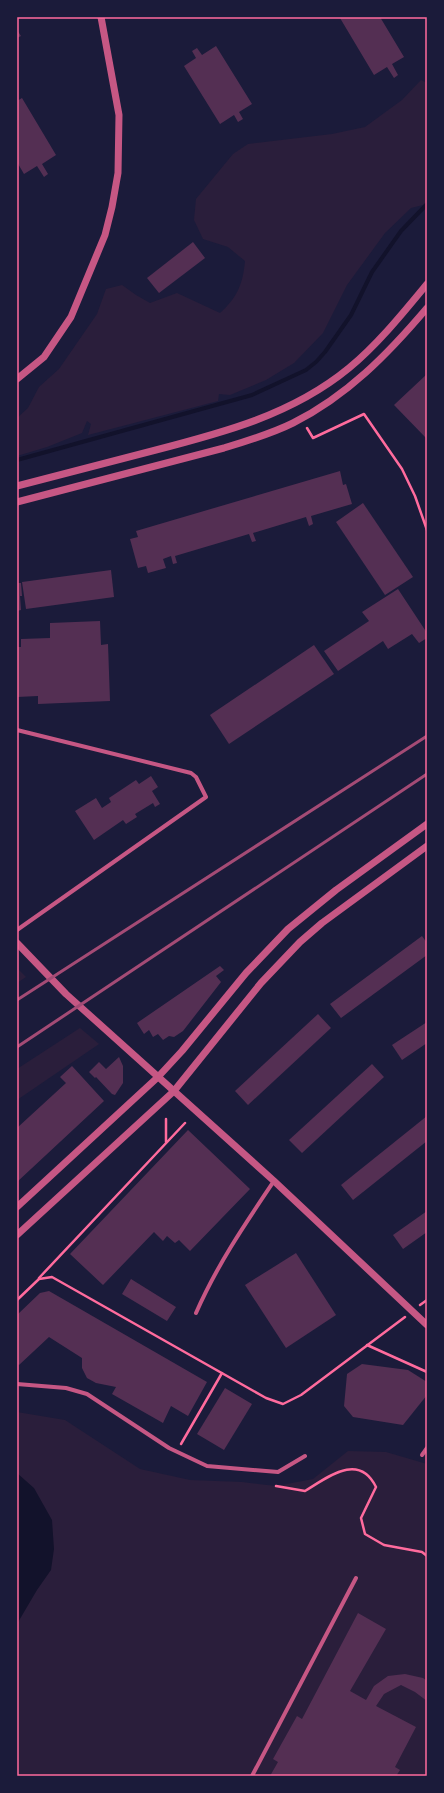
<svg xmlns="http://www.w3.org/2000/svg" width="444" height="1793" font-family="'Sofia Sans Condensed',sans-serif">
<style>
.green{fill:#2a1e3b}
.water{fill:#12122b}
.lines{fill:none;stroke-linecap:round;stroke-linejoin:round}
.stream{stroke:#12122b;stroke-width:4}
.building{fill:#542f53}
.path{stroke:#ff6b9d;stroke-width:2.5}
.minor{stroke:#c65784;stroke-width:4}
.tertiary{stroke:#c65784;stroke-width:7}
.rail{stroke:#a44b75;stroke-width:3}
.neatline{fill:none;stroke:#ff6b9d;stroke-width:1.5}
</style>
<rect width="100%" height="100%" fill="#1b1b3a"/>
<g class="green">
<path d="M421,80L427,83V204L411,208L385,233L347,285L323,333L294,363L266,380L230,395L219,394L218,401L88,435L91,424L87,421L82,433L47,447L17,456V418L28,408L39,387L59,369L97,314L106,289L122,285L136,295L150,303L177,293L220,313C237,298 243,284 245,261L228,247L203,239L194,220L196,199L233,154L248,144L332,134L365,127L402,100Z"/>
<polygon points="17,968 26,977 17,983"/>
<polygon points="80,1028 99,1044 17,1100 17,1069"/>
<polygon points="17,1412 65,1420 140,1469 190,1480 242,1482 276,1486 313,1479 348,1451 386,1452 427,1464 427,1776 17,1776"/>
</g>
<polygon class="water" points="17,1473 34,1488 52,1520 54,1549 51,1570 37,1590 17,1624"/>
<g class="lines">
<polyline class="stream" points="17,460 252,395 306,370 316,362 325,352 351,315 372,272 401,231 427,204"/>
</g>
<g class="building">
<polygon points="342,17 380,17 404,57 392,64 398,75 394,78 387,67 374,75 340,18"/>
<polygon points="17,30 21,36 17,38"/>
<polygon points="216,46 252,104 239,112 243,119 238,122 234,115 220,124 184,66 196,58 192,51 197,48 202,55"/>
<polygon points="22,98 56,155 42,164 48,174 44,177 37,166 24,174 17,162 17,101"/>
<polygon points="193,242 205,258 159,293 147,278"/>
<polygon points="427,374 427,439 394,405"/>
<polygon points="340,471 343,485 346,484 352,504 311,516 313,524 309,526 306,517 253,533 256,541 252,542 249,534 175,556 177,563 173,564 171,556 163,559 166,568 148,573 146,566 138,568 130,539 138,537 136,531"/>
<polygon points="363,503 413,577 385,595 336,522"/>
<polygon points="111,570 114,597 26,609 22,582"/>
<polygon points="17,583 21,583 22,596 20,596 21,610 17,611"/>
<polygon points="398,589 427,633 427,638 419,643 412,634 388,649 383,641 338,671 324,651 369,621 362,612"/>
<polygon points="100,621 101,645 108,644 110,701 38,704 38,696 17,697 17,647 21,647 21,639 50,638 50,623"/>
<polygon points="314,645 334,674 229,744 210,715"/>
<polygon points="151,776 158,787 152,791 160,804 155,807 153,803 135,814 137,817 126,824 123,820 94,840 75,811 96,798 102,808 111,802 109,798 136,780 139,784"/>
<polygon points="422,936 427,943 427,955 341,1018 330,1004"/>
<polygon points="220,966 224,970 216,976 221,982 183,1031 174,1037 169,1036 163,1040 158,1034 153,1037 149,1030 144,1034 137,1023"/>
<polygon points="318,1014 331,1028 248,1105 235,1091"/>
<polygon points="427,1022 427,1043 402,1060 392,1045"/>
<polygon points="119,1057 123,1066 123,1083 115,1095 112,1094 96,1077 95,1078 89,1072 99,1062 106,1069"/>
<polygon points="372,1064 384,1077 302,1153 289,1140"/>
<polygon points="72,1066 104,1101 17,1182 17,1128 66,1083 60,1077"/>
<polygon points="427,1116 427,1141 353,1200 341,1185"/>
<polygon points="188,1130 250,1189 190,1251 179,1240 175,1243 167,1236 163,1241 154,1232 103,1285 70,1254"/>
<polygon points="427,1211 427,1232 403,1249 393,1235"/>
<polygon points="296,1253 336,1315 286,1348 245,1285"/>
<polygon points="131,1279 176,1307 167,1321 122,1294"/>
<polygon points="49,1291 207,1382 188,1416 171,1406 163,1423 112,1394 116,1387 96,1383 87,1378 82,1368 82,1358 49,1337 19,1365 17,1363 17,1315 40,1293"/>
<polygon points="362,1364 408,1370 427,1382 427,1395 403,1425 353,1417 344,1406 347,1374"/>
<polygon points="225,1388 252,1404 224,1450 197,1434"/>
<polygon points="358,1613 386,1629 350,1691 366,1700 374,1686 388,1676 405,1674 423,1678 427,1681 427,1701 415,1692 401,1685 384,1694 376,1706 416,1727 395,1767 400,1770 396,1776 270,1776 278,1762 273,1759 297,1716 302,1719"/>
</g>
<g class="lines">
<g class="path">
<polyline points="307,428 313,438 364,414 402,469 415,496 427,530"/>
<polyline points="166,1119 166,1142"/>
<polyline points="39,1278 185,1123"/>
<polyline points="17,1300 39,1279 52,1277 266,1398 283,1404 301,1395 405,1317"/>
<polyline points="420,1305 427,1300"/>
<polyline points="367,1345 427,1372"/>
<polyline points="181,1444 222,1373"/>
<path d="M276,1486L305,1491C328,1477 359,1452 376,1487L361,1518L365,1534L384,1545L422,1552L427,1556"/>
</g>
<g class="minor">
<polyline points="17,730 191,773 196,777 206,797 17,930"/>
<path d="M196,1313C217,1265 245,1224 274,1181"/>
<polyline points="17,1384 66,1388 87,1394 169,1448 207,1466 278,1472 305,1456"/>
<polyline points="422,1455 427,1448"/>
<polyline points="252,1776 356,1578"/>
</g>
<g class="tertiary">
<polyline points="17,379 44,357 71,317 105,235 112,207 118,173 119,115 101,17"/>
<path d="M17,486C62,474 107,463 152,451C222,433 292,415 349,368C378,344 403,313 427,284"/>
<path d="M17,502L224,448C247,441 271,434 293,423C347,396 388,354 427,308"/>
<polyline points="17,943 66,994 274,1181 427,1325"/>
<polyline points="17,1207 158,1077 182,1051 246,973 288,929 336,890 427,824"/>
<polyline points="17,1235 174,1091 261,983 300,942 322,923 427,846"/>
</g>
<g class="rail">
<polyline points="17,1000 427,736"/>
<polyline points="17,1047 427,774"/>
</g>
</g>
<rect width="444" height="1793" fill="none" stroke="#1b1b3a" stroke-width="36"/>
<rect x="18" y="18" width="408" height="1757" class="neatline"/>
</svg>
